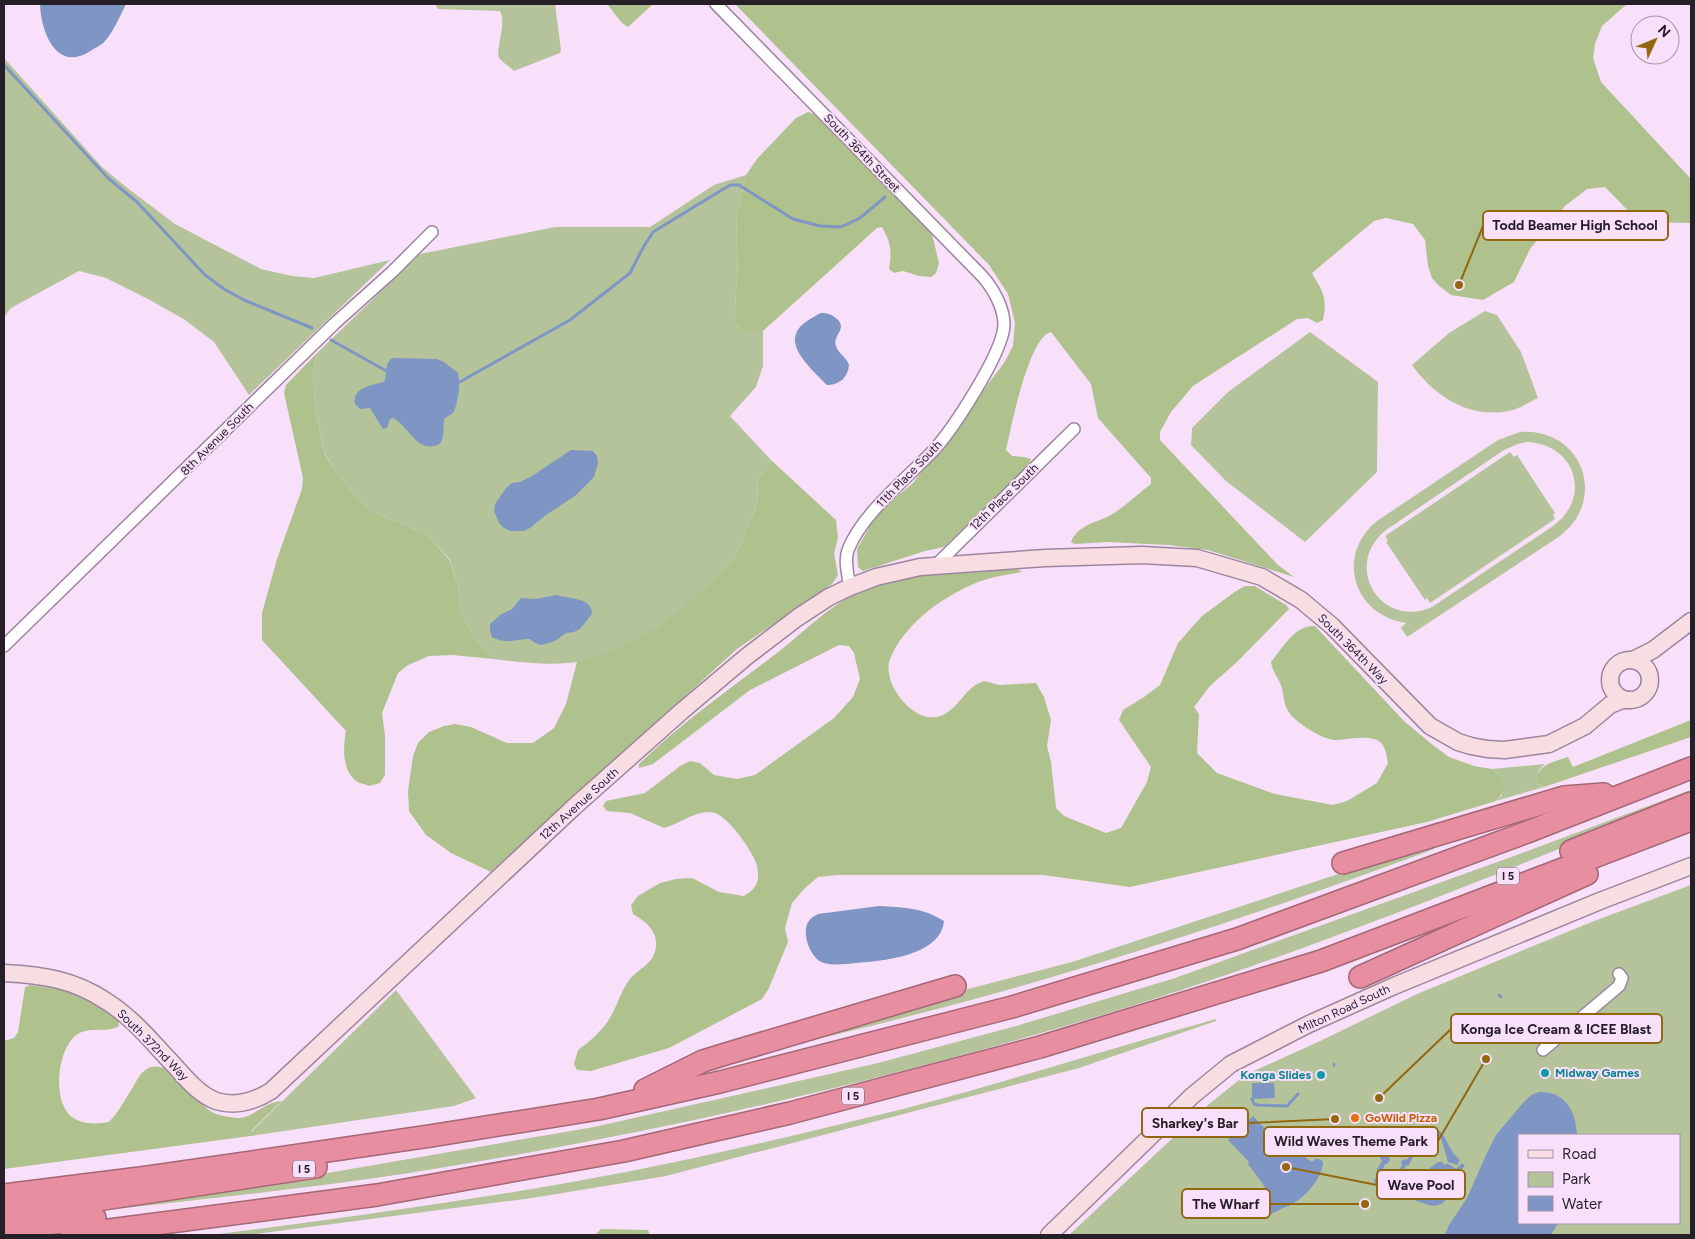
<svg xmlns="http://www.w3.org/2000/svg" width="1695" height="1239" font-family="Figtree,sans-serif">
<style>
.green{fill:#b5c39b;fill-rule:evenodd}
.forest{fill:#afc28d}
.water{fill:#7f96c5}
.lines{fill:none;stroke-linecap:round;stroke-linejoin:round}
.stream{stroke:#7f96c5;stroke-width:3}
.street-casing{stroke:#9c869e;stroke-width:14}
.secondary-casing{stroke:#9c869e;stroke-width:19}
.highway-casing{stroke:#a46776;stroke-width:24}
.street{stroke:#fff;stroke-width:11}
.secondary{stroke:#f8dde2;stroke-width:16}
.highway{stroke:#e78ea0;stroke-width:21}
.culture-dot{fill:#0f9aa8;stroke:#f8e0fa;stroke-width:2}
.food-dot{fill:#e8710a;stroke:#f8e0fa;stroke-width:2}
.labels{text-anchor:middle;dominant-baseline:central;stroke-width:4;stroke-linejoin:round;paint-order:stroke}
.shield{fill:#f8e0fa;stroke:#665967;stroke-width:1}
.shield-label{font-size:11px;font-weight:bold;fill:#271f28}
.street-label{font-size:12px;fill:#271f28;stroke:#f8e0fa}
.culture-label{font-size:12px;font-weight:bold;fill:#0d838f;stroke:#f8e0fa;text-anchor:start}
.food-label{font-size:12px;font-weight:bold;fill:#c56008;stroke:#f8e0fa;text-anchor:start}
.leader{fill:none;stroke:#926710;stroke-width:2}
.callout-dot{fill:#926710;stroke:#f8e0fa;stroke-width:2}
.callout{fill:#f8e0fa;stroke:#926710;stroke-width:2}
.callout-label{font-size:14px;text-anchor:middle;font-weight:bold;fill:#271f28}
</style>
<rect width="100%" height="100%" fill="#f8e0fa"/>
<g class="green">
<path d="M435,4H555L561,50L560,53L514,71C510,67 503,63 499,58C495,50 507,24 500,11L438,9Z"/>
<polygon points="4,58 102,167 126,187 175,224 261,269 292,276 314,278 390,260 249,395 214,342 185,320 150,300 106,278 79,271 11,308 4,317"/>
<path d="M746,175L737,215L736,241L738,263L734,322L742,331H763V366L756,387L730,416L772,461L757,480C760,498 754,515 746,531C742,540 739,551 733,559C724,572 711,584 699,594C664,625 624,654 577,662C550,666 520,662 493,659L476,640L461,612L458,586L450,560L428,535L373,512L358,499L334,469L325,454L316,411L313,377L316,354L420,254L555,227H650L714,185Z"/>
<path d="M1485,311L1497,315L1521,352L1538,398C1529,402 1519,409 1509,411C1469,419 1434,396 1412,365L1449,333Z"/>
<polygon points="1310,332 1378,382 1377,472 1305,542 1226,481 1191,445 1192,428 1228,392"/>
<path d="M1520,432C1581,427 1609,498 1560,536L1407,637L1401,628L1406,623C1353,615 1335,555 1377,521L1498,440ZM1526,442C1575,443 1593,497 1553,526L1432,607C1380,630 1342,565 1386,530L1504,450L1518,444Z"/>
<polygon points="1510,452 1514,457 1517,455 1555,513 1553,515 1555,519 1430,603 1427,598 1425,600 1386,542 1388,541 1385,536"/>
<polygon points="1545,764 1539,770 1538,784 1544,787 1496,801 1502,795 1502,776 1492,769"/>
<path d="M1691,790V796C1496,874 1302,955 1099,1016C873,1084 643,1136 409,1173C291,1191 172,1202 53,1216L252,1186L286,1182L287,1180L594,1127L878,1063L1016,1026L1175,978L1514,856Z"/>
<path d="M1441,843L1432,850C1307,896 1180,940 1052,977C948,1008 842,1033 737,1059L784,1037L1072,962L1420,847Z"/>
<path d="M1691,885V1235H1069L1208,1105L1245,1075L1318,1042L1417,994L1594,921ZM1519,1135H1679V1223H1519Z"/>
<polygon points="396,990 476,1098 454,1106 257,1135 251,1132"/>
<path d="M1216,1019V1021L1079,1068L666,1176L532,1198L248,1235H212C352,1217 492,1198 631,1171C722,1153 813,1131 903,1109C1008,1082 1111,1048 1216,1019Z"/>
</g>
<g class="forest">
<polygon points="607,4 653,4 628,27 622,23"/>
<path d="M735,4H1627L1602,26L1595,44L1593,58L1601,82L1691,179V223L1646,222L1637,220L1605,187L1587,189L1565,206L1530,249L1514,282L1483,300L1451,295L1438,285L1432,278L1428,266L1425,240L1413,224L1386,218L1374,221L1312,273C1322,291 1328,297 1323,320L1317,323L1308,318L1297,319L1193,386L1171,412L1160,432V440L1278,565L1294,577L1208,550L1168,545L1108,542L1075,544L1071,542C1078,525 1095,523 1109,516C1124,508 1137,494 1151,484V478L1098,418L1091,384L1051,332C1029,336 1011,428 1006,450L1012,456L1024,457L1031,459L1028,466L944,547L925,551L863,571L858,567L857,549L870,526L883,508L913,483L1004,363L1013,346L1015,323L1008,294L989,265Z"/>
<path d="M808,112L820,116L915,213L932,234L939,263L936,273L931,277L919,276L903,271L894,273L889,269C892,251 891,243 882,227L877,228L763,331H742L734,322L738,263L736,241L737,215L746,175L757,159L796,118Z"/>
<path d="M316,354L313,377L316,411L325,455L334,469L358,499L373,512L428,535L450,561L458,586L461,612L476,640L493,659L453,655L429,656L408,665L398,673L382,713L385,736V775L380,783L369,786C365,784 358,783 355,780C342,769 343,746 346,731L262,640V613L277,559L302,489L303,478L284,393L286,385Z"/>
<path d="M772,461L836,520L838,538L834,553L838,575L832,584L737,649L491,872L451,853L426,835L409,811L408,791L413,756L418,743L429,732L444,726L455,724L471,727L507,743H533L554,728L566,704L577,662C629,648 658,630 698,594C710,584 724,572 733,559C739,551 742,540 746,531C754,515 760,499 757,480Z"/>
<path d="M1015,568L1022,572C1010,574 996,576 984,580C947,593 905,622 890,659C881,683 914,725 940,716C955,711 962,695 974,686C977,684 981,682 984,681L999,685L1036,683L1044,697L1051,720L1047,746L1051,762L1056,808L1064,816L1106,833L1121,828L1147,782L1151,767L1119,720L1123,710L1144,697L1160,685L1178,643L1202,616L1236,591L1245,586H1255L1286,605L1289,609L1238,661L1210,686L1194,707L1199,714L1197,753L1217,773L1275,794L1333,805L1347,801L1377,783L1388,763C1386,755 1386,744 1377,740C1364,735 1348,740 1334,740C1322,739 1292,721 1287,709C1283,701 1284,691 1280,683C1276,674 1273,673 1271,662C1283,648 1294,625 1315,626L1404,721L1434,746L1449,757L1474,766L1492,769L1502,776C1505,787 1504,793 1496,801L1427,822L1130,887L1043,875H837L818,877L805,888L792,903L785,928L788,942L769,988L762,999L669,1048L591,1071L577,1070L574,1064L578,1050C591,1041 605,1028 612,1014C619,1002 621,990 630,979C639,968 654,964 656,947C658,931 645,921 633,914L631,905L638,896L660,883L676,879L692,878L719,892L744,896C750,892 755,889 757,882C759,878 758,867 756,863C752,850 728,817 715,813C698,808 680,824 664,828L630,813L607,811L603,806L606,801L645,793L680,766L690,761L700,763L714,775L737,779L755,775L834,718L853,697L860,679L854,653L849,646L839,645L750,690L653,764L639,768V764C683,721 733,687 782,649C809,628 832,602 865,590C912,572 964,571 1015,568Z"/>
<path d="M1691,720V737L1544,787L1538,784C1534,765 1553,762 1568,757L1573,767Z"/>
<path d="M30,985L74,991L113,1014L118,1020L119,1026C105,1034 88,1025 75,1036C57,1052 52,1102 72,1117C83,1125 97,1124 109,1122C119,1112 125,1099 133,1087C136,1082 139,1075 144,1071C168,1052 192,1099 210,1111C217,1115 228,1117 236,1118C253,1119 265,1101 282,1101L251,1131L257,1135L4,1169V1041L14,1038L18,1032L25,987Z"/>
<polygon points="601,1229 648,1230 650,1235 595,1235"/>
</g>
<g class="water">
<path d="M40,4H126C120,16 114,31 105,41C102,45 96,47 92,50C57,74 41,33 40,4Z"/>
<path d="M821,313C827,313 831,314 836,318C849,329 832,335 836,346C838,353 847,358 849,365C848,378 839,385 827,385C811,368 777,341 807,321C812,318 816,315 821,313Z"/>
<path d="M393,358L437,359L444,362L458,373C461,385 458,400 454,412L444,419L443,437L440,444C417,455 410,427 393,418L390,419L387,428L383,429L370,408L360,409L355,404C352,386 373,386 385,381C387,373 384,362 393,358Z"/>
<polygon points="571,450 593,451 597,456 598,463 594,477 575,496 546,515 530,528 524,531 510,531 504,528 499,523 494,511 495,504 506,488 512,483 520,482 532,476"/>
<path d="M556,595C569,599 592,597 592,614L580,629L574,632L566,633L555,641L541,645L535,643L530,639C515,639 507,645 492,637L490,631V624L500,615L512,609L521,598L536,599Z"/>
<path d="M879,906C902,907 924,908 944,921C941,956 882,961 856,963C844,964 828,967 818,960C811,954 807,944 806,936C805,924 808,919 818,914Z"/>
<polygon points="1252,1083 1274,1083 1275,1098 1252,1099"/>
<path d="M1539,1092C1566,1091 1576,1112 1577,1135H1519V1223H1558L1551,1235H1445L1449,1225L1467,1198L1486,1155L1496,1135L1522,1104L1531,1095Z"/>
<path d="M1253,1116L1274,1138L1277,1137L1312,1162L1315,1159H1320L1323,1162C1323,1177 1306,1196 1294,1203C1286,1208 1276,1210 1269,1216L1265,1215L1263,1207H1259L1255,1205V1201L1259,1197L1262,1198L1265,1195V1187L1248,1164L1249,1162L1228,1140Z"/>
<path d="M1436,1128L1442,1133L1453,1153L1460,1160L1457,1165L1448,1162L1441,1138L1439,1137L1436,1141L1433,1139L1415,1154L1410,1162V1164L1406,1166L1402,1174L1398,1176L1397,1184L1381,1189L1376,1187L1374,1180L1376,1177L1377,1169L1382,1161L1378,1154V1150L1390,1142V1134H1393C1396,1142 1393,1147 1388,1154L1390,1160L1387,1164H1385L1381,1173L1387,1182L1391,1174H1397L1402,1165L1401,1162L1403,1160L1408,1159L1411,1146L1417,1143H1423L1430,1132Z"/>
<path d="M1438,1162H1442L1445,1165L1447,1163L1456,1169L1462,1163L1465,1166L1457,1174L1456,1181L1448,1191L1445,1201C1435,1210 1428,1204 1416,1201L1414,1196L1421,1178L1430,1176V1168Z"/>
</g>
<g class="lines">
<g class="stream">
<polyline points="4,65 108,178 137,202 205,275 224,289 244,300 312,328"/>
<polyline points="331,340 390,373"/>
<polyline points="456,384 570,320 630,273 644,246 653,232 730,185 739,185 793,219 820,226 841,227 860,218 885,197"/>
<polyline points="1499,995 1501,997"/>
<polyline points="1334,1064 1334,1065"/>
<polyline points="1252,1099 1254,1104 1258,1105 1287,1106 1298,1094"/>
</g>
<g class="street-casing">
<g id="street">
<path d="M716,4L983,277C994,290 1004,308 1004,325C1003,353 952,431 932,452C905,480 862,514 848,550C844,561 848,575 850,587"/>
<polyline points="935,566 1074,429"/>
<polyline points="4,646 334,324 392,272 432,232"/>
<polyline points="1543,1050 1619,986 1622,978 1619,974"/>
</g>
</g>
<g class="secondary-casing">
<g id="secondary">
<polyline points="1633,660 1653,650 1691,621"/>
<circle cx="1630" cy="680" r="20"/>
<path d="M4,973C42,975 73,979 106,1001C132,1017 152,1042 173,1064C186,1078 198,1094 216,1101C236,1107 255,1101 271,1091L574,807L682,711L746,657L797,618L829,597L850,587L876,577L920,567L1045,558L1142,555L1197,558L1262,577L1301,600L1332,626L1430,726L1458,742L1471,746L1487,749L1505,750L1549,744L1585,726L1610,705L1622,700H1629"/>
<polyline points="1049,1235 1192,1096 1231,1064 1309,1024 1394,986 1600,901 1691,866"/>
</g>
</g>
<g class="highway-casing">
<g id="highway">
<polyline points="1571,851 1691,803"/>
<polyline points="1343,863 1564,797 1604,794"/>
<polyline points="1360,977 1587,874"/>
<polyline points="645,1090 703,1061 729,1053 955,986"/>
<polyline points="4,1195 148,1177 430,1136 599,1109 720,1082 1012,1007 1237,939 1530,831 1691,768"/>
<polyline points="4,1214 316,1167"/>
<polyline points="4,1229 95,1218"/>
<polyline points="71,1235 377,1195 624,1151 790,1113 1040,1047 1321,961 1691,820"/>
</g>
</g>
<use href="#street" class="street"/>
<use href="#secondary" class="secondary"/>
<use href="#highway" class="highway"/>
</g>
<g class="culture-dot">
<circle cx="1545" cy="1073" r="5"/>
<circle cx="1321" cy="1075" r="5"/>
</g>
<circle class="food-dot" cx="1355" cy="1118" r="5"/>
<g class="labels">
<g class="shield">
<rect x="1497" y="867.5" width="22" height="17" rx="4"/>
<rect x="842" y="1087.5" width="22" height="17" rx="4"/>
<rect x="293" y="1160.5" width="22" height="17" rx="4"/>
</g>
<g class="shield-label">
<text x="1508" y="876">I 5</text>
<text x="853" y="1096">I 5</text>
<text x="304" y="1169">I 5</text>
</g>
<g class="street-label">
<text transform="translate(862 153) rotate(46)">South 364th Street</text>
<text transform="translate(217 439) rotate(-45)">8th Avenue South</text>
<text transform="translate(909 474) rotate(-46)">11th Place South</text>
<text transform="translate(1004 497) rotate(-44)">12th Place South</text>
<text transform="translate(1353 649) rotate(45)">South 364th Way</text>
<text transform="translate(579 804) rotate(-42)">12th Avenue South</text>
<text transform="translate(1344 1009) rotate(-25)">Milton Road South</text>
<text transform="translate(153 1045) rotate(45)">South 372nd Way</text>
</g>
<g class="culture-label">
<text x="1555" y="1073">Midway Games</text>
<text x="1311" y="1075" text-anchor="end">Konga Slides</text>
</g>
<g class="food-label">
<text x="1365" y="1118">GoWild Pizza</text>
</g>
</g>
<path class="leader" d="M1459 285L1483 226M1379 1098L1451 1029M1335 1119L1248 1123M1486 1059L1438 1141M1286 1167L1377 1185M1365 1204L1270 1204"/>
<g class="callout-dot">
<circle cx="1459" cy="285" r="5"/>
<circle cx="1379" cy="1098" r="5"/>
<circle cx="1335" cy="1119" r="5"/>
<circle cx="1486" cy="1059" r="5"/>
<circle cx="1286" cy="1167" r="5"/>
<circle cx="1365" cy="1204" r="5"/>
</g>
<g class="callout">
<rect x="1483" y="211" width="185" height="29" rx="5"/>
<rect x="1451" y="1014" width="211" height="29" rx="5"/>
<rect x="1142" y="1108" width="106" height="29" rx="5"/>
<rect x="1264" y="1127" width="174" height="29" rx="5"/>
<rect x="1377" y="1170" width="88" height="29" rx="5"/>
<rect x="1182" y="1189" width="88" height="29" rx="5"/>
</g>
<g class="callout-label">
<text x="1575" y="230">Todd Beamer High School</text>
<text x="1556" y="1034">Konga Ice Cream &amp; ICEE Blast</text>
<text x="1195" y="1128">Sharkey's Bar</text>
<text x="1351" y="1146">Wild Waves Theme Park</text>
<text x="1421" y="1190">Wave Pool</text>
<text x="1226" y="1209">The Wharf</text>
</g>
<rect width="1695" height="1239" fill="none" stroke="#271f28" stroke-width="10"/>
<rect x="1518" y="1134" width="162" height="90" fill="#f8e0fa" stroke="#a493a6"/>
<rect x="1528" y="1150" width="25" height="8" fill="#f8dde2" stroke="#a493a6"/>
<text x="1562" y="1159" font-size="15" fill="#271f28">Road</text>
<rect x="1528" y="1172" width="25" height="15" fill="#b5c39b" stroke="#a493a6"/>
<text x="1562" y="1184" font-size="15" fill="#271f28">Park</text>
<rect x="1528" y="1196" width="25" height="15" fill="#7f96c5" stroke="#a493a6"/>
<text x="1562" y="1209" font-size="15" fill="#271f28">Water</text>
<g transform="translate(1655 40) rotate(46)"><circle r="24" fill="#f8e0fa" stroke="#a493a6"/>
<path d="M0-4L9 19L0 12L-9 19Z" fill="#926710"/>
<text y="-8" font-size="14" font-weight="bold" text-anchor="middle" fill="#271f28">N</text>
</g>
</svg>
